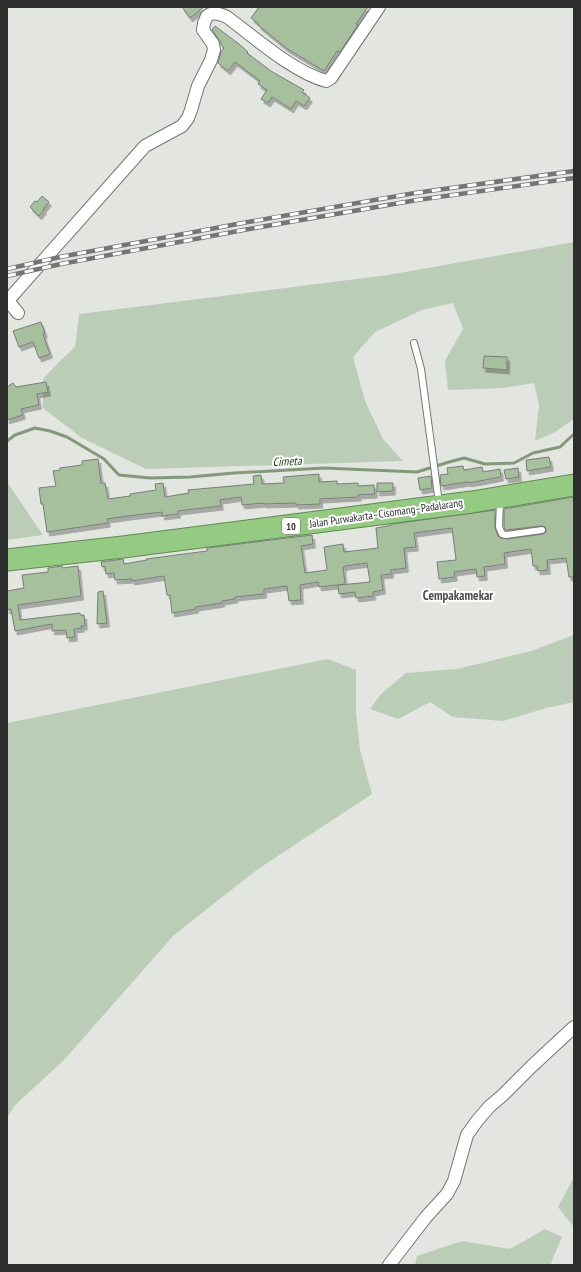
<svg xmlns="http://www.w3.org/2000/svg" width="581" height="1272" font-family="'PT Sans Narrow',sans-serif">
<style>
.green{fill:#bccdb7}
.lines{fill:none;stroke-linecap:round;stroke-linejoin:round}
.stream{stroke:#829a7a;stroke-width:3}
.building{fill:#a6bf9d;stroke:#797d78;filter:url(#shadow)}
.service-casing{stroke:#737672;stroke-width:8}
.minor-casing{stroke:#737672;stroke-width:14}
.trunk-casing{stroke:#5f8a50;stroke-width:23}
.service{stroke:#fff;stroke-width:6}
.minor{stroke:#fff;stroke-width:12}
.trunk{stroke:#94ca82;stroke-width:21}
.rail-casing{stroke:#747674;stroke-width:4.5}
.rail{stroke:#fff;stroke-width:3;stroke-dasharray:9;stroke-linecap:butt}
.labels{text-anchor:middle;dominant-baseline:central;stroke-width:4;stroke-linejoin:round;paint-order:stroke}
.shield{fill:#fff;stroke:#6b6c6b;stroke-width:1}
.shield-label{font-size:10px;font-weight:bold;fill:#2c2d2c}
.street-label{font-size:11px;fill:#2c2d2c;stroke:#fff}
.water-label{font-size:12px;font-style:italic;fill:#183a09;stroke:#fff}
.quarter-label{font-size:13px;font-weight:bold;fill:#4b4e4a;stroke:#fff}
</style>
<defs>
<filter id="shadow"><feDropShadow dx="2.5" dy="4" stdDeviation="0" flood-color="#0004"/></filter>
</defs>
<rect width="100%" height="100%" fill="#e2e5e0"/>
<g class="green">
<polygon points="574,242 574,419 555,432 535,441 539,405 534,383 503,388 448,390 445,361 463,329 453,303 422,310 375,332 353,357 365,401 383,439 403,461 146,469 82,438 43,408 43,379 59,362 75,347 79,314 388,275"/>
<polygon points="7,482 43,535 7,540"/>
<polygon points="574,635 574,702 546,708 503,721 453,717 430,702 398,719 370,709 381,694 406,673 457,669 531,651"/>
<polygon points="328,659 356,670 356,712 360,750 372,794 258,869 174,935 64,1060 14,1106 7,1118 7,723"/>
<polygon points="573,1179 574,1179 574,1227 558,1207"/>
<polygon points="545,1229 562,1237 550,1265 415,1265 417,1256 462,1241 510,1249"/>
</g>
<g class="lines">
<polyline class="stream" points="7,441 15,435 35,428 50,431 67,437 104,459 119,475 150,478 190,477 234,473 324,468 417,472 449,462 464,458 485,464 514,463 533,453 560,447 574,434"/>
</g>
<g class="building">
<polygon points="182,7 204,7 190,18"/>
<polygon points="259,7 368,7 356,24 358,25 340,52 337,51 324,71 286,48 258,25 259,24 251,18"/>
<polygon points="215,26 239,44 248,52 247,53 271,71 304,90 302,92 310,98 304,106 296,101 291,109 272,97 268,103 261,99 267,90 258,84 260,81 235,62 228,71 218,63 221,52 224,48 221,45 221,42 212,30"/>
<polygon points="42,196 49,202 43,209 44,210 39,216 30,207 35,201 37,202"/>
<polygon points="41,322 45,334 43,334 50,354 39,358 33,342 19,347 13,331"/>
<polygon points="484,356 507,357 507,370 483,368"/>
<polygon points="46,382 48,392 37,394 39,405 21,409 23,415 7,420 7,387 13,383 16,387"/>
<polygon points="549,457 551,467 527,471 526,460"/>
<polygon points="98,459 101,483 105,483 108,499 130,496 130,494 156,490 155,484 163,483 165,497 189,493 188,490 254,484 253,476 261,475 262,484 284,483 283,477 319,474 319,482 337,481 337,484 358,483 358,486 374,485 375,494 358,495 359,497 320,499 320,504 296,505 296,503 264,504 264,503 242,505 241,497 220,500 221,506 178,511 178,514 162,516 162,512 128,516 107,519 108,523 47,532 43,504 41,504 39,488 56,486 53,471 60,470 60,468 82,465 82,461"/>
<polygon points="463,466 464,470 482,467 483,472 500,469 501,477 469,483 468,482 441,486 440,475 448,474 447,468"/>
<polygon points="518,468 519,477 506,479 504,470"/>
<polygon points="431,476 432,488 420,490 418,478"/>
<polygon points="377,483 393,483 393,491 377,492"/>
<polygon points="573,497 574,509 574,577 569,577 566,558 547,560 548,570 538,571 537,566 533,566 531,549 504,553 505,564 484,567 485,576 477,577 476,569 454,572 455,577 439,579 437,562 456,560 452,528 414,533 416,547 404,548 406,568 391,570 391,574 381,575 383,590 373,592 373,596 356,598 355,592 339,594 338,586 340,585 370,582 367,563 345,566 345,567 343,567 345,584 319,587 318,582 300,585 301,600 289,601 287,586 264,589 264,594 235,597 235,599 222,601 222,603 196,607 196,609 172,613 170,595 167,595 164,576 132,581 132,579 115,580 114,573 106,574 105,566 102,567 101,562 123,559 124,564 147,560 146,559 207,551 207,548 312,535 313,544 301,546 305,573 327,570 324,547 343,544 344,552 378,548 376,528 392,525 392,524 495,510 495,528 498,536 501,538 507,539 543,534 546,532 546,530 545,527 542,526 505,530 504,526 504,509"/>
<polygon points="62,566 63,568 78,566 81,596 18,605 20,620 80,613 80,615 84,615 85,626 81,626 82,628 74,629 75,637 67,638 66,630 52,631 52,624 15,631 11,609 7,610 7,591 24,588 22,575 48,572 48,568"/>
<polygon points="103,591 107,623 97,624 98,592"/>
</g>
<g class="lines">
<g class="service-casing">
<g id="service">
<polyline points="414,343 421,369 439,503"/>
<polyline points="500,500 499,527 502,534 506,535 542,530"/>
</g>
</g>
<g class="minor-casing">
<g id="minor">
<path d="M18,313L9,302L11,297L145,146L182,126L188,118L191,110L198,86L211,60L214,50L213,44L203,30L204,23L207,16C213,11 221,14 227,17C254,37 293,72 326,81L331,78L379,7"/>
<polyline points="389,1265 426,1217 447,1194 454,1181 467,1135 477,1121 489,1107 504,1094 532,1066 574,1027"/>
</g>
</g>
<g class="trunk-casing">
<polyline id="trunk" points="7,560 123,547 472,502 574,485"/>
</g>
<use href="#service" class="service"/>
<use href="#minor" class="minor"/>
<use href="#trunk" class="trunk"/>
<g class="rail-casing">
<g id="rail">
<polyline points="7,269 60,257 248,222 415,193 574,171"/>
<polyline points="7,276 61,264 249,229 417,200 574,178"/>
</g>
</g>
<use href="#rail" class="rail"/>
</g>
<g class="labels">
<rect class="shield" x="282" y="518" width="18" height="16" rx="3"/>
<g class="shield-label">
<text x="291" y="526">10</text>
</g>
<g class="street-label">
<text transform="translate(386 513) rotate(-8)">Jalan Purwakarta–Cisomang–Padalarang</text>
</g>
<g class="water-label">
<text transform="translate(287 461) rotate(-3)">Cimeta</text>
</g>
<g class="quarter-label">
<text x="458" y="595">Cempakamekar</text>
</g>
</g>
<rect width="581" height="1272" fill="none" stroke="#2c2d2c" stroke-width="16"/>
</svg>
